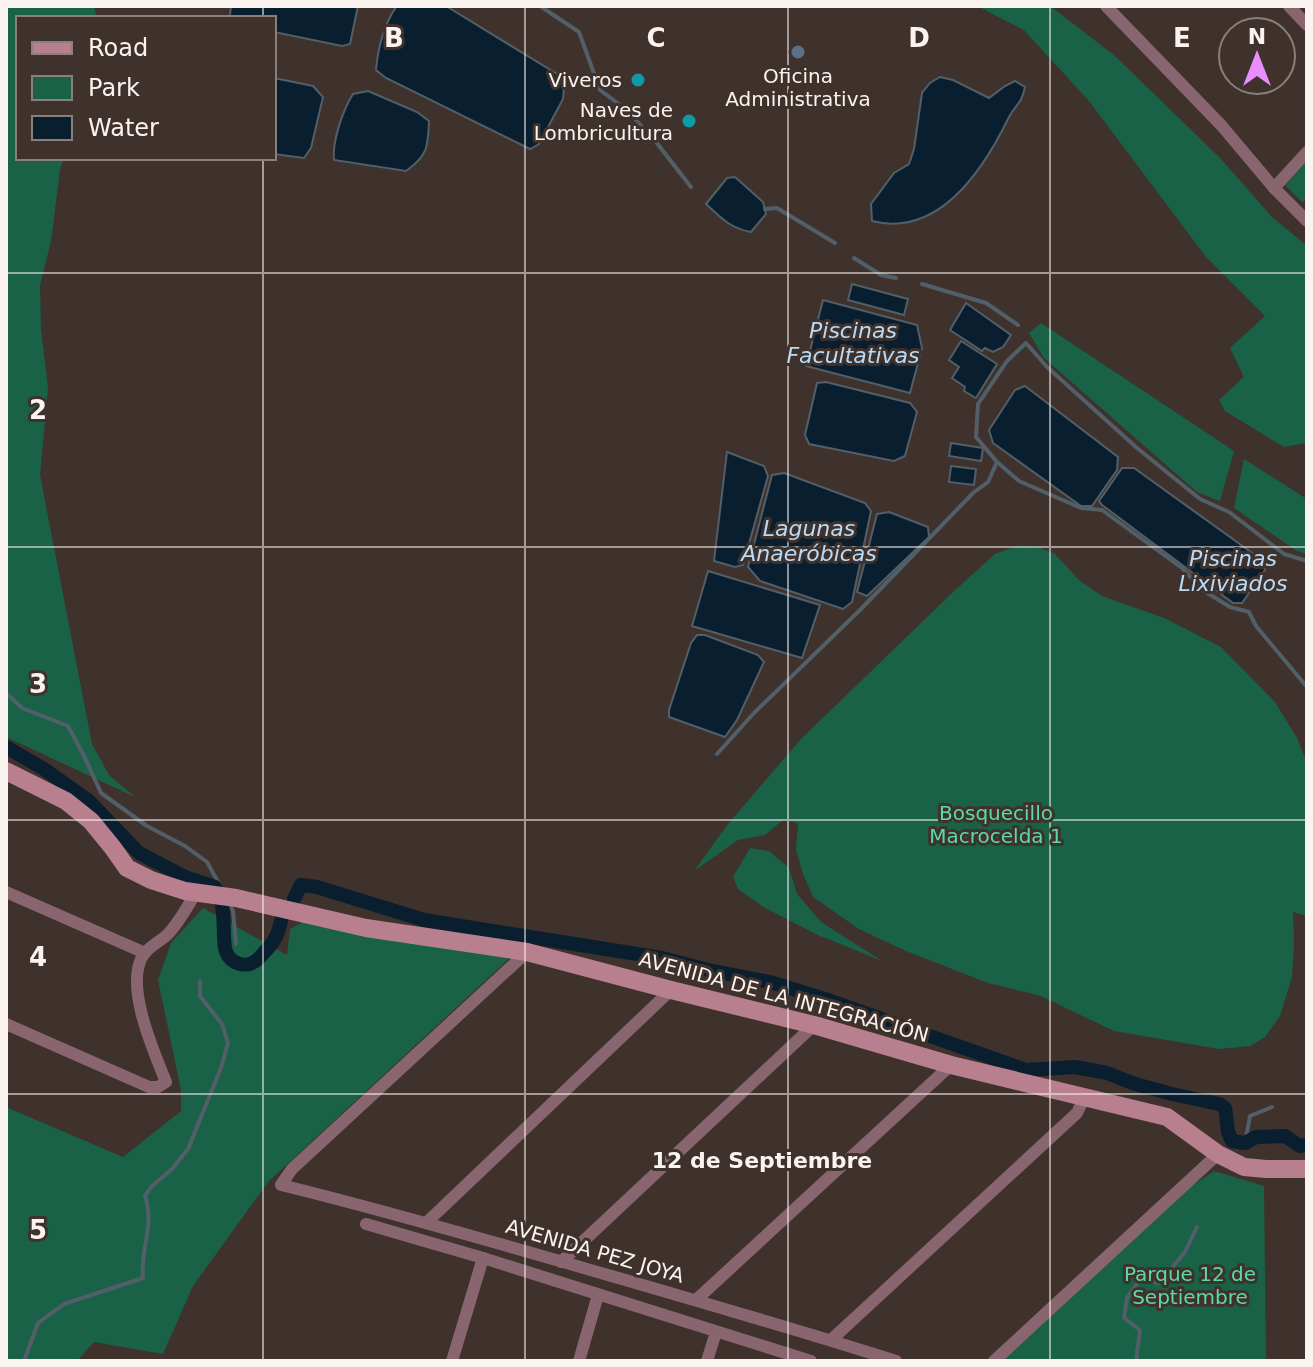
<svg xmlns="http://www.w3.org/2000/svg" width="1313" height="1367" font-family="'DejaVu Sans',sans-serif">
<style>
.green{fill:#196247}
.water{fill:#091f2f;stroke:#525f69;stroke-width:2}
.lines{fill:none;stroke-linecap:round;stroke-linejoin:round}
.stream{stroke:#525f69;stroke-width:4}
.canal{stroke:#091f2f;stroke-width:14}
.street{stroke:#89666f;stroke-width:12}
.secondary{stroke:#b8808f;stroke-width:18}
.grid{fill:none;stroke:#fbf3ef;stroke-width:2;stroke-opacity:0.55}
.service-dot{fill:#5c6f8a;stroke:#3f322c;stroke-width:3}
.culture-dot{fill:#0f9aa8;stroke:#3f322c;stroke-width:3}
.labels{text-anchor:middle;dominant-baseline:central;stroke-width:6;stroke-linejoin:round;paint-order:stroke}
.poi-label{font-size:20px;fill:#fbf3ef;stroke:#3f322c;text-anchor:end}
.park-label{font-size:20px;fill:#5bdaa7;stroke:#3f322c}
.street-label{font-size:20px;fill:#fbf3ef;stroke:#3f322c}
.water-label{font-size:22px;font-style:italic;fill:#b8dbf7;stroke:#3f322c}
.neighbourhood-label{font-size:22px;font-weight:bold;fill:#fbf3ef;stroke:#3f322c}
.grid-label{font-size:26px;text-anchor:middle;font-weight:bold;fill:#fbf3ef;stroke:#3f322c;stroke-width:6;stroke-linejoin:round;paint-order:stroke}
</style>
<rect width="100%" height="100%" fill="#3f322c"/>
<g class="green">
<polygon points="6,6 94,6 97,18 18,18 18,158 64,158 60,169 51,241 40,285 41,329 48,388 40,475 92,744 109,775 135,797 6,737"/>
<polygon points="977,6 1050,6 1114,55 1220,158 1272,217 1307,246 1307,443 1284,447 1225,411 1219,400 1244,377 1230,348 1265,316 1206,257 1089,101 1024,30"/>
<polygon points="1307,161 1307,193 1303,203 1285,185"/>
<polygon points="1041,323 1234,451 1220,501 1197,492 1044,358 1029,333"/>
<polygon points="1244,459 1307,499 1307,554 1297,551 1234,508"/>
<polygon points="1018,546 1038,547 1055,554 1079,580 1102,596 1164,618 1221,647 1275,702 1297,738 1307,763 1307,916 1293,912 1294,943 1292,977 1280,1016 1265,1037 1250,1046 1219,1049 1114,1031 1041,996 988,983 906,951 859,929 813,897 802,871 796,849 798,823 783,820 765,835 738,840 694,871 728,824 801,739 953,592 995,554"/>
<polygon points="750,848 769,851 789,868 797,894 821,922 882,961 818,935 765,908 738,889 733,877"/>
<polygon points="203,908 287,955 290,929 303,922 513,955 268,1182 193,1286 163,1354 94,1342 77,1361 6,1361 6,1107 123,1157 181,1111 181,1090 158,980 171,943"/>
<polygon points="1214,1171 1264,1186 1266,1361 1001,1361 1193,1185"/>
</g>
<g class="water">
<polygon points="231,6 358,6 350,44 342,46 274,32 274,18 232,18 230,15"/>
<path d="M446,6L557,74L564,88L563,99L539,144L530,149L386,78L376,70C378,48 384,25 396,7Z"/>
<path d="M940,77L953,80L989,98L1005,86L1015,81L1025,87C1021,106 1015,104 1008,119C983,170 939,238 872,221L871,204L894,173L909,164L914,149L922,93L930,83Z"/>
<polygon points="274,78 313,86 323,97 311,148 304,158 274,154"/>
<path d="M368,91L417,112L429,121C428,147 428,155 406,171L334,160C332,141 343,110 353,94Z"/>
<path d="M735,177L763,202L766,214L751,232C730,228 721,218 706,204L727,178Z"/>
<polygon points="852,284 908,299 904,315 848,300"/>
<polygon points="823,300 917,325 922,348 910,393 806,366"/>
<polygon points="966,303 1011,335 1003,347 993,352 985,348 982,351 950,330"/>
<polygon points="961,341 997,364 976,398 964,391 965,387 952,378 959,367 949,360"/>
<polygon points="826,382 910,403 917,412 905,456 894,461 809,444 805,435 817,383"/>
<polygon points="1025,386 1118,457 1117,470 1092,506 1081,506 993,443 989,430 1015,390"/>
<polygon points="951,443 983,448 981,461 949,456"/>
<polygon points="727,452 764,466 768,476 743,565 735,567 714,561"/>
<polygon points="951,466 976,469 974,485 949,482"/>
<polygon points="1122,468 1134,468 1262,560 1265,570 1242,603 1233,603 1102,505 1099,501"/>
<polygon points="784,473 865,503 871,511 852,602 843,609 760,581 748,567 772,475"/>
<polygon points="889,512 928,527 929,537 867,596 857,592 877,514"/>
<polygon points="708,571 820,605 802,658 692,626"/>
<polygon points="697,635 705,635 758,655 764,662 737,720 725,737 669,717 669,710 691,643"/>
</g>
<g class="lines">
<g class="stream">
<polyline points="540,6 579,32 600,90 627,110 656,142 691,187"/>
<polyline points="765,209 777,208 835,243"/>
<polyline points="854,258 881,275 896,278"/>
<polyline points="922,284 986,303 1018,325"/>
<polyline points="997,462 1019,481 1081,508 1102,510 1182,568 1204,591 1230,607 1249,612 1256,626 1307,687"/>
<polyline points="6,693 22,708 68,726 85,758 101,793 147,826 185,846 207,862 222,889"/>
<polyline points="717,754 754,713 860,610 973,493 988,482 997,462 976,437 978,404 1007,361 1026,343 1047,367 1137,448 1200,499 1229,512 1284,554 1307,561"/>
<polyline points="229,904 233,911 236,944"/>
<polyline points="1307,1083 1307,1082"/>
<polyline points="1245,1143 1250,1116 1272,1107"/>
<path d="M24,1361L38,1323L64,1304L143,1278C140,1248 155,1226 145,1196L152,1186L172,1169L188,1149L221,1068L228,1043L222,1024L200,996V981"/>
<polyline points="1136,1361 1140,1330 1124,1318 1127,1298 1140,1280 1159,1283 1185,1252 1197,1227"/>
</g>
<g class="canal">
<path d="M6,747L44,769L89,801L139,853L185,877L215,887C227,906 222,927 225,948C228,964 247,970 258,959C274,942 277,940 282,917"/>
<path d="M294,899L301,885L317,887L424,920L662,958L708,970L770,982L831,1001L1026,1070L1075,1067L1107,1073L1135,1084L1172,1094L1219,1104L1225,1108C1228,1122 1225,1129 1232,1141L1245,1143L1256,1137L1285,1136L1300,1146L1307,1145"/>
</g>
<g class="street">
<polyline points="1106,6 1221,125 1274,188 1307,221"/>
<polyline points="1289,6 1307,25"/>
<polyline points="1274,188 1307,152"/>
<polyline points="6,892 145,953"/>
<path d="M527,952L292,1169L281,1185C376,1208 469,1235 563,1262C674,1294 786,1326 896,1361"/>
<path d="M6,1024L149,1087H158L166,1082C154,1052 123,983 144,954C150,946 161,941 168,934C180,921 188,906 196,892"/>
<polyline points="426,1223 671,990"/>
<polyline points="366,1224 483,1258 811,1361"/>
<polyline points="561,1262 814,1025"/>
<polyline points="696,1300 951,1065"/>
<polyline points="831,1340 1077,1113 1085,1096"/>
<polyline points="452,1361 483,1258"/>
<polyline points="579,1361 598,1295"/>
<polyline points="707,1361 716,1332"/>
<polyline points="994,1361 1218,1154"/>
</g>
<polyline class="secondary" points="6,771 66,801 91,821 113,848 127,868 151,880 185,891 236,898 366,928 527,952 671,990 814,1025 951,1065 1167,1117 1218,1154 1244,1167 1266,1169 1307,1169"/>
</g>
<path class="grid" d="M263,6V18M525,6V1361M788,6V1361M1050,6V1361M263,158V1361M6,273H1307M6,547H1307M6,820H1307M6,1094H1307"/>
<circle class="service-dot" cx="798" cy="52" r="8"/>
<g class="culture-dot">
<circle cx="638" cy="80" r="8"/>
<circle cx="689" cy="121" r="8"/>
</g>
<g class="labels">
<g class="poi-label">
<text x="798" y="76" text-anchor="middle">Oficina<tspan x="798" dy="23">Administrativa</tspan></text>
<text x="622" y="80">Viveros</text>
<text x="673" y="110">Naves de<tspan x="673" dy="23">Lombricultura</tspan></text>
</g>
<g class="park-label">
<text x="996" y="813">Bosquecillo<tspan x="996" dy="23">Macrocelda 1</tspan></text>
<text x="1190" y="1274">Parque 12 de<tspan x="1190" dy="23">Septiembre</tspan></text>
</g>
<g class="street-label">
<text transform="translate(784 997) rotate(15)">AVENIDA DE LA INTEGRACIÓN</text>
<text transform="translate(595 1251) rotate(16)">AVENIDA PEZ JOYA</text>
</g>
<g class="water-label">
<text x="853" y="330">Piscinas<tspan x="853" dy="25">Facultativas</tspan></text>
<text x="809" y="528">Lagunas<tspan x="809" dy="25">Anaeróbicas</tspan></text>
<text x="1233" y="558">Piscinas<tspan x="1233" dy="25">Lixiviados</tspan></text>
</g>
<g class="neighbourhood-label">
<text x="762" y="1160">12 de Septiembre</text>
</g>
</g>
<g class="grid-label">
<text x="394" y="47">B</text>
<text x="656" y="47">C</text>
<text x="919" y="47">D</text>
<text x="1182" y="47">E</text>
<text x="38" y="419">2</text>
<text x="38" y="693">3</text>
<text x="38" y="966">4</text>
<text x="38" y="1239">5</text>
</g>
<rect width="1313" height="1367" fill="none" stroke="#fbf3ef" stroke-width="16"/>
<rect x="16" y="16" width="260" height="144" fill="#3f322c" stroke="#8a7f7a" stroke-width="2"/>
<rect x="32" y="42" width="40" height="12" fill="#b8808f" stroke="#8a7f7a" stroke-width="2"/>
<text x="88" y="56" font-size="24" fill="#fbf3ef">Road</text>
<rect x="32" y="76" width="40" height="24" fill="#196247" stroke="#8a7f7a" stroke-width="2"/>
<text x="88" y="96" font-size="24" fill="#fbf3ef">Park</text>
<rect x="32" y="116" width="40" height="24" fill="#091f2f" stroke="#8a7f7a" stroke-width="2"/>
<text x="88" y="136" font-size="24" fill="#fbf3ef">Water</text>
<g transform="translate(1257 56)"><circle r="38" fill="#3f322c" stroke="#8a7f7a" stroke-width="2"/>
<path d="M0-6L14 30L0 20L-14 30Z" fill="#e88eff"/>
<text y="-12" font-size="22" font-weight="bold" text-anchor="middle" fill="#fbf3ef">N</text>
</g>
</svg>
